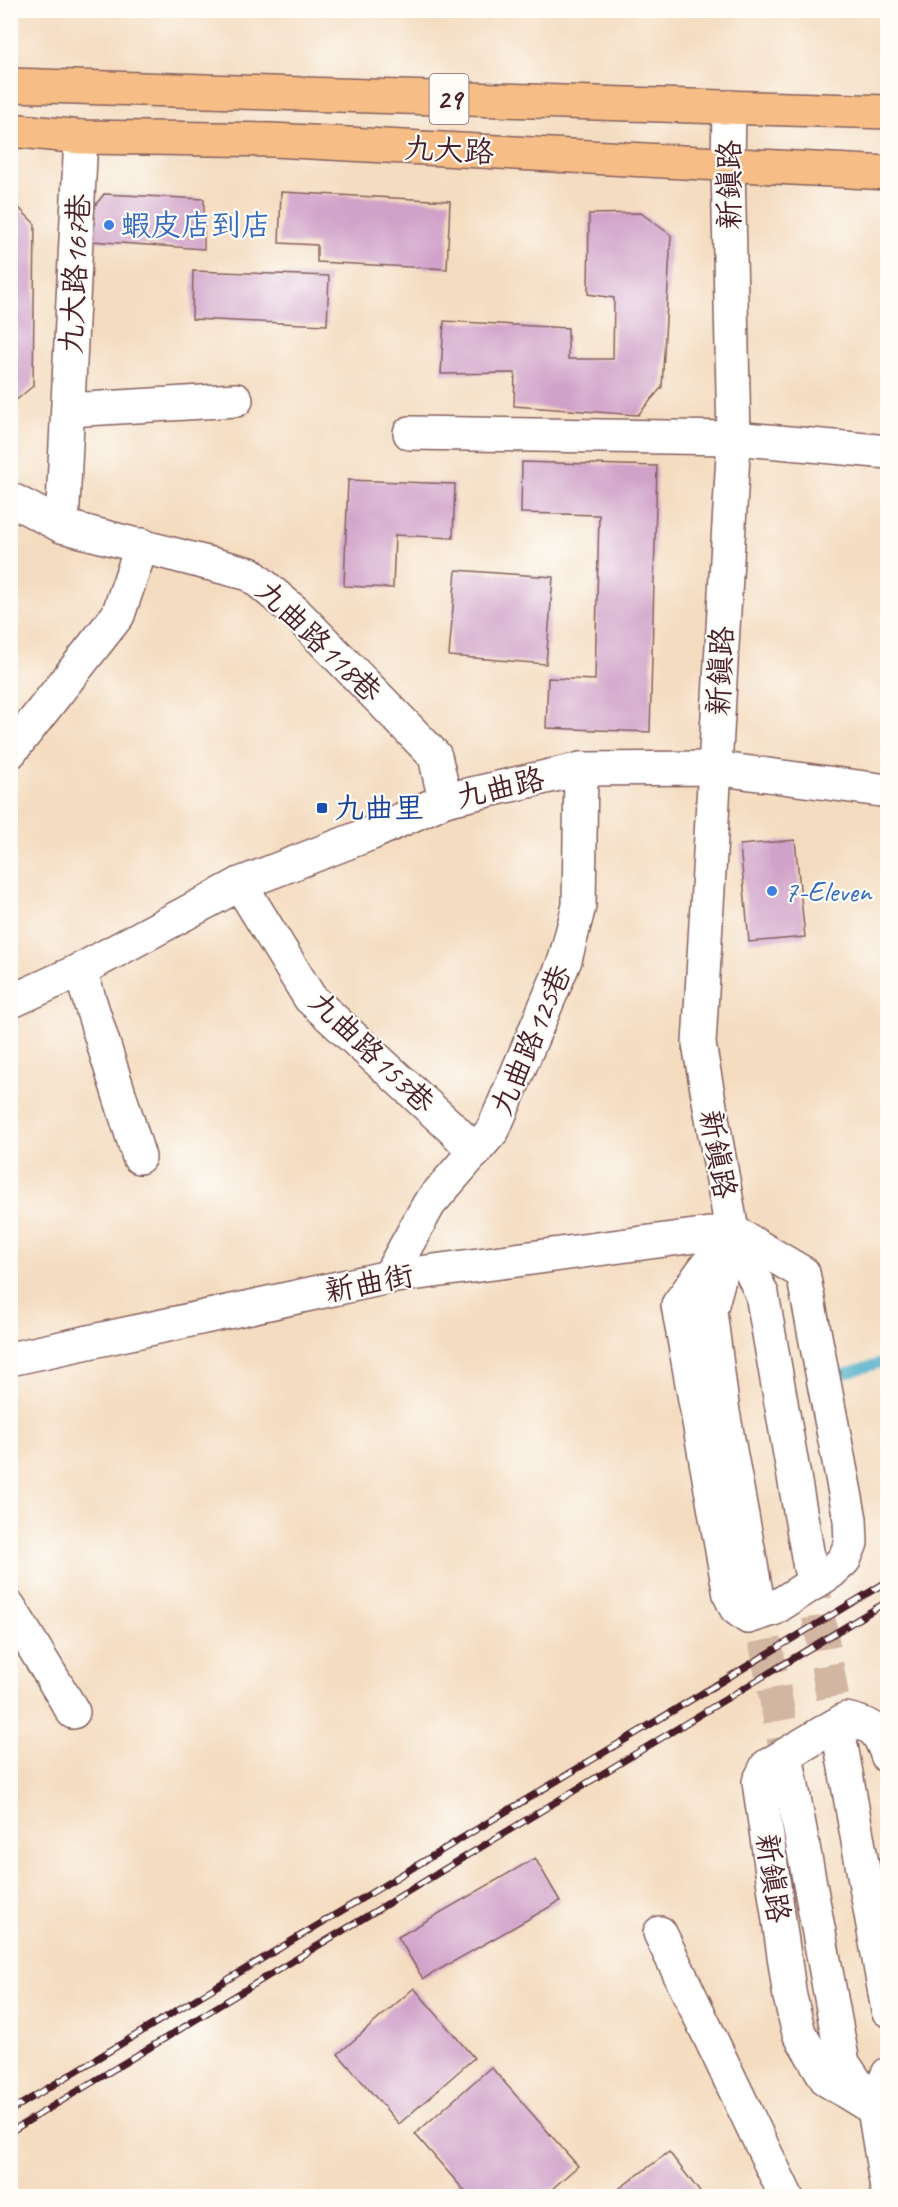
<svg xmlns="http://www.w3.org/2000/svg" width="898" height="2207" font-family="Caveat,'LXGW WenKai TC',sans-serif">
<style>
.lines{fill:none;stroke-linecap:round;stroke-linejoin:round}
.stream{stroke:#44a8c4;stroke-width:10}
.building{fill:#d0a1c9}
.minor-tunnel{stroke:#d2b6a2;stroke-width:33;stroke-dasharray:33 16;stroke-linecap:butt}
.minor-casing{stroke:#86615f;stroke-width:36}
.major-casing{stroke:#86615f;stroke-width:36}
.minor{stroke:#fff;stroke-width:33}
.major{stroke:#f6be86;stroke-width:33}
.rail-casing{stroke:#4a1f2b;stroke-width:7}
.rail{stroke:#fdfcf7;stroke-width:4.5;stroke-dasharray:14;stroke-linecap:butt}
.shop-dot{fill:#3f7fe0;stroke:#fdfcf7;stroke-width:2}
.transit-dot{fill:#1a4fb4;stroke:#fdfcf7;stroke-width:2}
.labels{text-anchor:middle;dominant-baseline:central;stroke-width:4.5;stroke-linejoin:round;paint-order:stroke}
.shield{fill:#fdfcf7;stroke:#806168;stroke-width:1.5}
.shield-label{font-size:28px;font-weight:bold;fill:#4a1f2b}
.street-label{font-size:30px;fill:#4a1f2b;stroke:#fdfcf7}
.shop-label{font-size:30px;fill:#366cbe;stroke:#fdfcf7;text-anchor:start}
.transit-label{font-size:30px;fill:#164399;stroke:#fdfcf7;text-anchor:start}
</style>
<rect width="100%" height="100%" fill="#fdfcf7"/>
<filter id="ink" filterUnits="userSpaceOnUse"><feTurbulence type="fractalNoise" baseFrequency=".0167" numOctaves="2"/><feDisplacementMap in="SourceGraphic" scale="12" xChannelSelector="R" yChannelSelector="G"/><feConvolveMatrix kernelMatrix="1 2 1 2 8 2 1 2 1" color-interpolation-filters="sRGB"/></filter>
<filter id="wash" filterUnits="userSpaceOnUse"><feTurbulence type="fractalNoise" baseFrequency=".008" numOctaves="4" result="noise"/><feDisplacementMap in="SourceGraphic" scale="24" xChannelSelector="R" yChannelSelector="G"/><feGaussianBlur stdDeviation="1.35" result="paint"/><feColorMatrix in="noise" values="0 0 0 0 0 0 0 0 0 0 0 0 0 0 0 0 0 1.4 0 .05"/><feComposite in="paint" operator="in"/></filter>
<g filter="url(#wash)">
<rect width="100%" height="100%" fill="#f4dcc0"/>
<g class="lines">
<polyline class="stream" points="840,1375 888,1361"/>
</g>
<g id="blocks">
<g class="building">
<polygon points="281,192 450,201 447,269 317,262 317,245 279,243"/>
<polygon points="104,194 204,199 204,249 91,241 94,207"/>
<polygon points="10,199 35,224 33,386 14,402 10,402"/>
<polygon points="641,213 671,235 662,387 638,415 514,406 515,373 441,374 444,321 568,328 568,359 613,359 614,298 588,294 589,214"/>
<polygon points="193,271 329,276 327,325 192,319"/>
<polygon points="522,462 657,466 650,732 546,728 548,678 595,680 599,515 521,513"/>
<polygon points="348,480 455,484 453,538 395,535 393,588 344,586"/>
<polygon points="456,570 553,577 546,664 449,656"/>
<polygon points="795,840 805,937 749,942 740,845"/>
<polygon points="535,1858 560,1901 423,1979 398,1937"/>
<polygon points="414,1988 474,2058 399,2124 338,2054"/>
<polygon points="491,2067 578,2166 544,2196 469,2196 415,2134"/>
<polygon points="669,2152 703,2196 620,2196 616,2191"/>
</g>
</g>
</g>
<g filter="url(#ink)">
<use href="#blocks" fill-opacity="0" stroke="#86615f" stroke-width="1.5"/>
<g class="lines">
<g class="minor-tunnel">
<polyline points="810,1568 839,1734"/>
<polyline points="756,1592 788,1765"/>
</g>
<g class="minor-casing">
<g id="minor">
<polyline points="729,107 728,166 734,438 699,1044 732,1231 762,1294 810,1568"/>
<polyline points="69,410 236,400"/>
<polyline points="410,433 734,438 888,452"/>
<polyline points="10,499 62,526 250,574 295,612 435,756 445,800"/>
<polyline points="62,526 81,137"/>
<polyline points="10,752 118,615 142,545"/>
<polyline points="240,884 310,998 454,1130 475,1152"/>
<polyline points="80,970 139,1157"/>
<polyline points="10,1002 80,970 240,884 372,833 445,800 581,769 714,768 888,791"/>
<polygon points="732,1231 803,1273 850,1519 851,1543 844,1560 831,1572 773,1609 748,1617 736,1608 730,1595 678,1305"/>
<polyline points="727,1250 710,1311 723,1412 756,1592"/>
<polyline points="389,1277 429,1204 493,1130 565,960 579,906 581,769"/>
<polyline points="10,1359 389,1277 732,1231"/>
<polyline points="10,1608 73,1712"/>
<polyline points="839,1734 888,2010"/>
<polyline points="788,1765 843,2063 874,2109 888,2195"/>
<polyline points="660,1933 786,2196"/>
<path d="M874,2109L827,2080L799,2033L790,1997L759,1782L767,1766L846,1719C874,1725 879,1731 888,1757"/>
<polyline points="874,2109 888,2074"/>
</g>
</g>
<g class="major-casing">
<g id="major">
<polyline points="10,85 888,112"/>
<polyline points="10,130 81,137 273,140 888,173"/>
</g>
</g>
<use href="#minor" class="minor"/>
<use href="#major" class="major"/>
<g class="rail-casing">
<g id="rail">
<polyline points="10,2111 888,1581"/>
<polyline points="10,2132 888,1601"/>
</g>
</g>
<use href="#rail" class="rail"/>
</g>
</g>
<g class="shop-dot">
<circle cx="109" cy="225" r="6"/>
<circle cx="772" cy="891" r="6"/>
</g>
<rect class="transit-dot" x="316" y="802" width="12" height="12" rx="3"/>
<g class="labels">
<rect class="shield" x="429.5" y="74" width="39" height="50" rx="4.5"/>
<g class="shield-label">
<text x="449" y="99">29</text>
</g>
<g class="street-label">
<text transform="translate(449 150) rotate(3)">九大路</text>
<text transform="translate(729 185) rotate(-90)">新鎮路</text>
<text transform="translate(75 274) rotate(-87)">九大路167巷</text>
<text transform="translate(319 641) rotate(44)">九曲路118巷</text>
<text transform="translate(720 671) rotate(-87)">新鎮路</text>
<text transform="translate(500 788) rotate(-13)">九曲路</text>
<text transform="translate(531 1040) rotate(-67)">九曲路125巷</text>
<text transform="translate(372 1052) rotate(44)">九曲路153巷</text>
<text transform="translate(718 1154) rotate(80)">新鎮路</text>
<text transform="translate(369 1283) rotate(-11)">新曲街</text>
<text transform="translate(773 1878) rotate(82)">新鎮路</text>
</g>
<g class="shop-label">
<text x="121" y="225">蝦皮店到店</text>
<text x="784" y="891">7-Eleven</text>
</g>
<g class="transit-label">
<text x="334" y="808">九曲里</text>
</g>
</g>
<rect width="898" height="2207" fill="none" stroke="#fdfcf7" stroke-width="36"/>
</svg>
